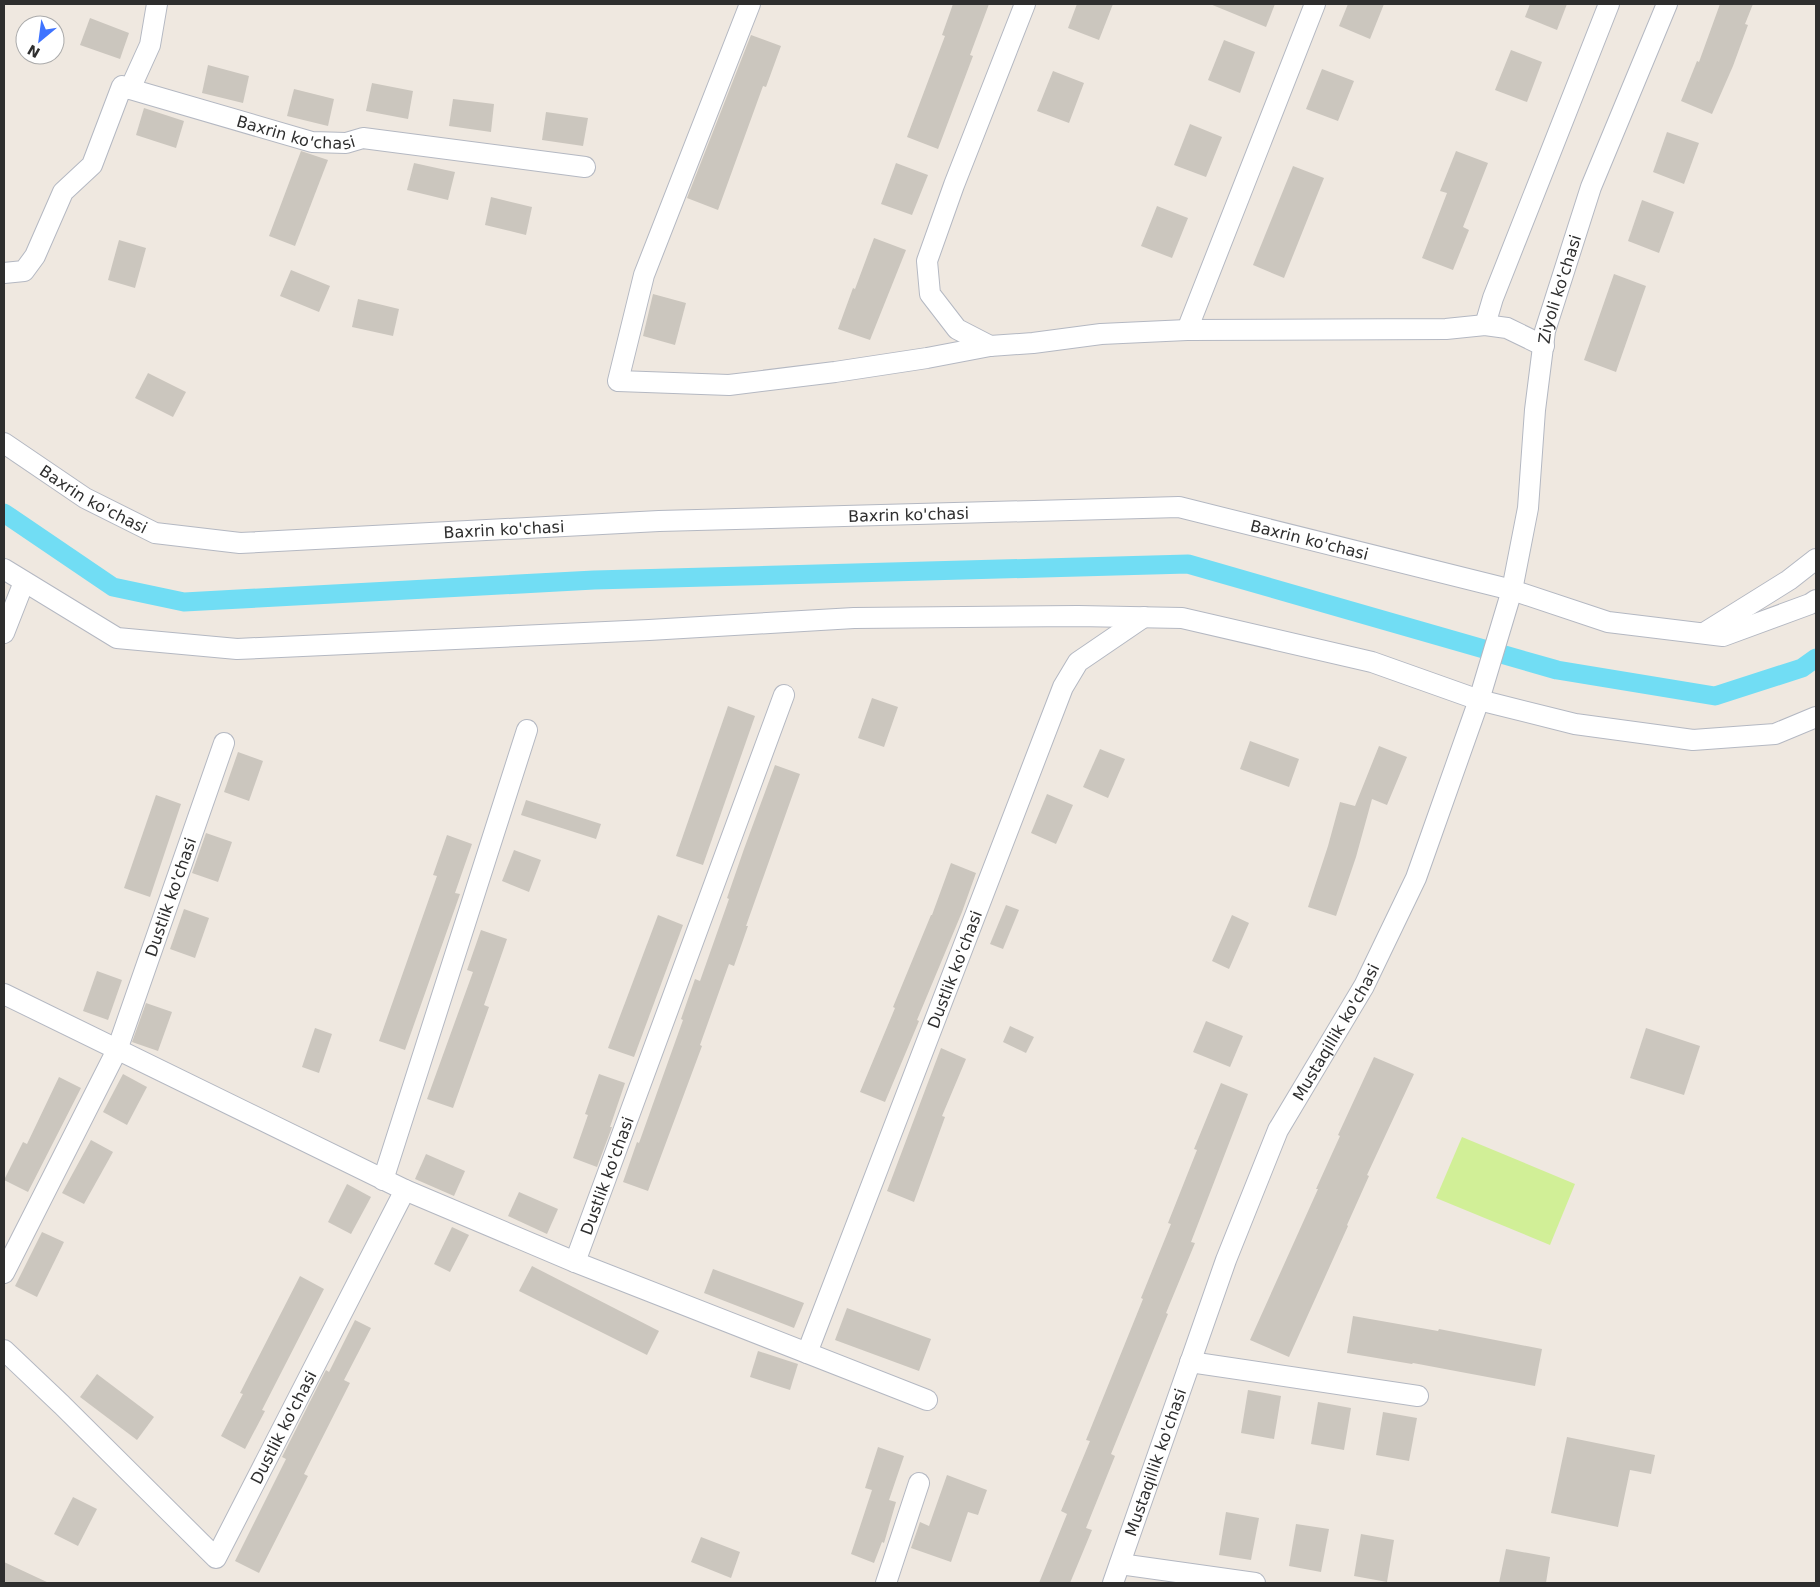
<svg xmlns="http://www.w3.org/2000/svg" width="1820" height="1587" font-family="'DejaVu Sans',sans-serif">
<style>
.pitch{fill:#d1ef97}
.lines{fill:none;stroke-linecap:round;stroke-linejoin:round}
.canal{stroke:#71ddf4;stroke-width:19}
.building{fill:#cbc6be}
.minor-casing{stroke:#b4b8c2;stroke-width:22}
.minor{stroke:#fff;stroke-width:20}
.labels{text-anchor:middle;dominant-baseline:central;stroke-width:4;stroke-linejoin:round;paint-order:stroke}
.street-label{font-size:16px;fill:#2e2e2e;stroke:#fff}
</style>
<rect width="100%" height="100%" fill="#efe8e0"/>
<polygon class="pitch" points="1462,1137 1575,1184 1550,1245 1436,1198"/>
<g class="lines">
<polyline class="canal" points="4,513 113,587 184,602 594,580 1188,564 1557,670 1715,696 1802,668 1816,658"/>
</g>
<g class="building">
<polygon points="953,4 989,4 970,55 973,56 938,149 907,137 945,36 942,35"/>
<polygon points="1077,4 1113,4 1099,40 1068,28"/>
<polygon points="1210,4 1275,4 1266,27"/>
<polygon points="1348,4 1384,4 1370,39 1339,26"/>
<polygon points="1530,4 1567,4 1557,30 1525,17"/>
<polygon points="1720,4 1753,4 1745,24 1748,25 1733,66 1712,114 1681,101 1697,61 1699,62"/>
<polygon points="90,18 129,33 120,59 80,45"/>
<polygon points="751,35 781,46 766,87 763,86 718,210 687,198"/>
<polygon points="1224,40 1255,52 1240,93 1208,80"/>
<polygon points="1511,50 1542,62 1527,102 1495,90"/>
<polygon points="208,65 249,76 243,103 202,93"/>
<polygon points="1322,69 1354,81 1338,121 1306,109"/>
<polygon points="1053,71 1084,83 1069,123 1037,111"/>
<polygon points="372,83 413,91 408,119 366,111"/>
<polygon points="294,89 334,99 328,126 287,116"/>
<polygon points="453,99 494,104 491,132 449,126"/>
<polygon points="144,108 184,121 176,148 136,135"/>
<polygon points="546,112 588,118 583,146 542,140"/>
<polygon points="1190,124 1222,137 1206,177 1174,165"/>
<polygon points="1667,132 1699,143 1684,184 1653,172"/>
<polygon points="301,151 328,160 295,246 269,236"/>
<polygon points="1456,151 1488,163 1463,227 1469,230 1453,270 1422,258 1447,193 1440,191"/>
<polygon points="414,163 455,172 448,200 407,190"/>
<polygon points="896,163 928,175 912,215 881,204"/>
<polygon points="1293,166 1324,178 1284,278 1253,265"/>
<polygon points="491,197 532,207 526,235 485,225"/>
<polygon points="1642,200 1674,212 1659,253 1628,241"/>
<polygon points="1157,206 1188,218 1172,258 1141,246"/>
<polygon points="874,238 906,250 870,340 838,329 853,288 855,289"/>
<polygon points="119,240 146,248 135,288 108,280"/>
<polygon points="291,270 330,286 319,312 280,296"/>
<polygon points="1614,274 1646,286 1616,372 1584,360"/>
<polygon points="653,294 686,303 675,345 643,336"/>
<polygon points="358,299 399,309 393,336 352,327"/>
<polygon points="148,373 186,392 173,417 135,398"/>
<polygon points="872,698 898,707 884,747 858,738"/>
<polygon points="728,706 755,716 703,865 676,856"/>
<polygon points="1250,741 1299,759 1289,787 1240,769"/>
<polygon points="1379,746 1407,757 1387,805 1372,799 1356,857 1336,916 1308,907 1328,846 1340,802 1355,806"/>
<polygon points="1100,749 1125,759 1108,798 1083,787"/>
<polygon points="238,752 263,761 249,801 224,792"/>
<polygon points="775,765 800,774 746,926 748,926 734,966 729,964 700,1045 702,1046 648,1191 623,1182 637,1142 639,1143 683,1020 681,1019 695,979 700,981 729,899 727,898 744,849"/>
<polygon points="1047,794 1073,805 1056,844 1031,833"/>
<polygon points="156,795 181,804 150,897 124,888"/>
<polygon points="526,800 601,824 596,839 521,815"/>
<polygon points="206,833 232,842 218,882 192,873"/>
<polygon points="447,835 472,844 455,893 460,894 405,1050 379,1041 437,876 433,875"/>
<polygon points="514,850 541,860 529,892 502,881"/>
<polygon points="951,863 976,873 962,912 917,1020 919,1021 885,1102 860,1092 895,1008 893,1007 931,915 932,915"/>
<polygon points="1006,905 1019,910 1003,949 990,944"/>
<polygon points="184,909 209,918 195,958 170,949"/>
<polygon points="658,915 683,925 634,1057 608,1048"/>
<polygon points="1232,915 1249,923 1229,969 1212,961"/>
<polygon points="481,930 507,939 484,1005 489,1007 453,1108 427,1099 473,972 467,970"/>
<polygon points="97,971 122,980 108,1020 83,1011"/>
<polygon points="146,1003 172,1012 158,1051 132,1042"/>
<polygon points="1206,1021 1243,1036 1230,1067 1193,1052"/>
<polygon points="1010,1026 1034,1037 1026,1053 1003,1042"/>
<polygon points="315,1028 332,1034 319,1073 302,1067"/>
<polygon points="1646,1028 1700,1046 1684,1095 1630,1078"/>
<polygon points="941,1048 966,1059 942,1116 945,1117 914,1202 887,1191"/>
<polygon points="1374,1057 1414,1074 1367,1175 1369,1176 1347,1225 1348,1226 1289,1357 1250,1340 1318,1189 1316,1189 1340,1136 1338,1135"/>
<polygon points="123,1074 147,1087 127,1125 103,1112"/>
<polygon points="599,1074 625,1083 610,1127 612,1127 597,1167 573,1158 588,1115 585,1114"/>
<polygon points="59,1077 81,1088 28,1192 4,1180 23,1142 27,1144"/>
<polygon points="1221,1083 1248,1094 1191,1242 1195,1243 1166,1313 1168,1314 1111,1454 1115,1456 1086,1528 1092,1530 1070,1583 1039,1583 1067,1514 1061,1511 1090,1441 1086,1440 1143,1299 1141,1298 1171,1224 1168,1223 1197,1150 1194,1149"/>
<polygon points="91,1140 113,1152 84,1204 62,1193"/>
<polygon points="426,1154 465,1171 454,1196 415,1179"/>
<polygon points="347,1184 371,1197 351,1234 328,1222"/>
<polygon points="519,1192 558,1209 547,1234 508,1216"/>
<polygon points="452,1227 469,1235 450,1272 434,1264"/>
<polygon points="42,1232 64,1242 37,1297 15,1286"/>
<polygon points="532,1266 659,1331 647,1355 519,1291"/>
<polygon points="713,1269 804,1303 794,1328 704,1293"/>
<polygon points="300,1276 324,1289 262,1410 265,1411 245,1449 221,1436 243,1394 240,1393"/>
<polygon points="847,1308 931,1339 919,1371 835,1340"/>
<polygon points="1353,1316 1438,1331 1439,1329 1542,1349 1535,1386 1413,1363 1412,1364 1347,1353"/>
<polygon points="355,1320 371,1328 344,1380 350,1383 304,1474 308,1476 259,1573 235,1561 286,1459 282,1457 326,1370 329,1372"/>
<polygon points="758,1351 798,1364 790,1390 750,1377"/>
<polygon points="97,1374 154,1417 137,1440 80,1397"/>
<polygon points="1248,1390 1281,1396 1274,1439 1241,1433"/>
<polygon points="1318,1402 1351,1408 1344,1450 1311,1444"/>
<polygon points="1383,1412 1417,1418 1409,1461 1376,1455"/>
<polygon points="1567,1437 1655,1455 1651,1474 1630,1470 1618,1527 1551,1513"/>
<polygon points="878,1447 904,1456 889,1500 896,1502 884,1543 882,1542 874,1563 851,1554 872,1490 865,1488"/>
<polygon points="947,1475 987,1490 978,1515 968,1512 951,1562 911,1548 920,1522 929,1526"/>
<polygon points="73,1497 97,1509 78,1546 54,1534"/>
<polygon points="1226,1512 1259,1518 1251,1560 1219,1555"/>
<polygon points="1296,1524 1329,1529 1321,1572 1289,1566"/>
<polygon points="1361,1534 1394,1540 1387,1582 1354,1576"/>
<polygon points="701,1537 740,1552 731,1578 691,1562"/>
<polygon points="1506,1549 1550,1557 1546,1583 1499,1583"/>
<polygon points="4,1562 49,1583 4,1583"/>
</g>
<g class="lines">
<g class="minor-casing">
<g id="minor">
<path id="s1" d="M157,4L150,45L130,89L312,142L346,143L363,138L585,167"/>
<polyline points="750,4 644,275 618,381 729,385 835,372 927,358 990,346 1033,343 1101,334 1187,330 1446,329 1485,325 1507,328 1544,346"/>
<polyline points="4,273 24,271 35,256 63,192 92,165 122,86 130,89"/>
<polyline points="1485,325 1493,298 1609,4"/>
<polyline points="1187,330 1315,4"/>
<polyline points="990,346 957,329 930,294 927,261 954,185 1025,4"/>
<path id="s2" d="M4,443L85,498L155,533L240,543L659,521L1179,507L1512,590L1608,622L1723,636L1810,604L1816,600"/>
<polyline points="4,569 117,638 237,649 649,630 854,618 1078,616 1182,618 1372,662 1479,700 1575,724 1693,740 1775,734 1816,717"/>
<polyline points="4,633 24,582"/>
<polyline points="1704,633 1789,580 1816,559"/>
<polyline points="4,994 405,1190 575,1262 927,1400"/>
<polyline points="383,1180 527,730"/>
<path id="s3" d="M575,1262L784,695"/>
<path id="s4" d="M4,1273L117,1050L224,743"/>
<path id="s5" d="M4,1350L62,1405L216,1558L405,1190"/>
<path id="s6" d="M807,1353L1063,687L1078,662L1144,617"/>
<polyline points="1190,1362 1418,1396"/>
<polyline points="1120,1564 1255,1583"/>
<polyline points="886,1583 919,1483"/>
<path id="s7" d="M1113,1583L1226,1260L1278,1130L1364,986L1416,878L1479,700L1512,590L1528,508L1535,410L1545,331L1591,187L1667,4"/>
</g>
</g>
<use href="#minor" class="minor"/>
</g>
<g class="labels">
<g class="street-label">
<text stroke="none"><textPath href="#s1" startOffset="262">Baxrin ko'chasi</textPath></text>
<text stroke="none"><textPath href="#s7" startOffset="1379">Ziyoli ko'chasi</textPath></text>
<text stroke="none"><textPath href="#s2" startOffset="106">Baxrin ko'chasi</textPath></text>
<text stroke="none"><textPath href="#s2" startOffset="931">Baxrin ko'chasi</textPath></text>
<text stroke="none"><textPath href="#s2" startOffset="526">Baxrin ko'chasi</textPath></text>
<text stroke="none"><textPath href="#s2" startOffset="1336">Baxrin ko'chasi</textPath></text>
<text stroke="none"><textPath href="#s4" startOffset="412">Dustlik ko'chasi</textPath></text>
<text stroke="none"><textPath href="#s6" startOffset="411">Dustlik ko'chasi</textPath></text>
<text stroke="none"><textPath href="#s7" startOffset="596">Mustaqillik ko'chasi</textPath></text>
<text stroke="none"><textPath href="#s3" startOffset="92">Dustlik ko'chasi</textPath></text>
<text stroke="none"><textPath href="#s5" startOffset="444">Dustlik ko'chasi</textPath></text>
<text stroke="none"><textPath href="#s7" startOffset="128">Mustaqillik ko'chasi</textPath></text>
</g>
</g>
<rect width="1820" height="1587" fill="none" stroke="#2e2e2e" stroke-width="10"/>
<g transform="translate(40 40) rotate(209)"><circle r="24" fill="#ffffff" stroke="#ababab"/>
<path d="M0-4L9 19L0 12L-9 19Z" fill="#3e73ff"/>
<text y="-8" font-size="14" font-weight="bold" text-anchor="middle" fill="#2e2e2e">N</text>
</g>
</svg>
